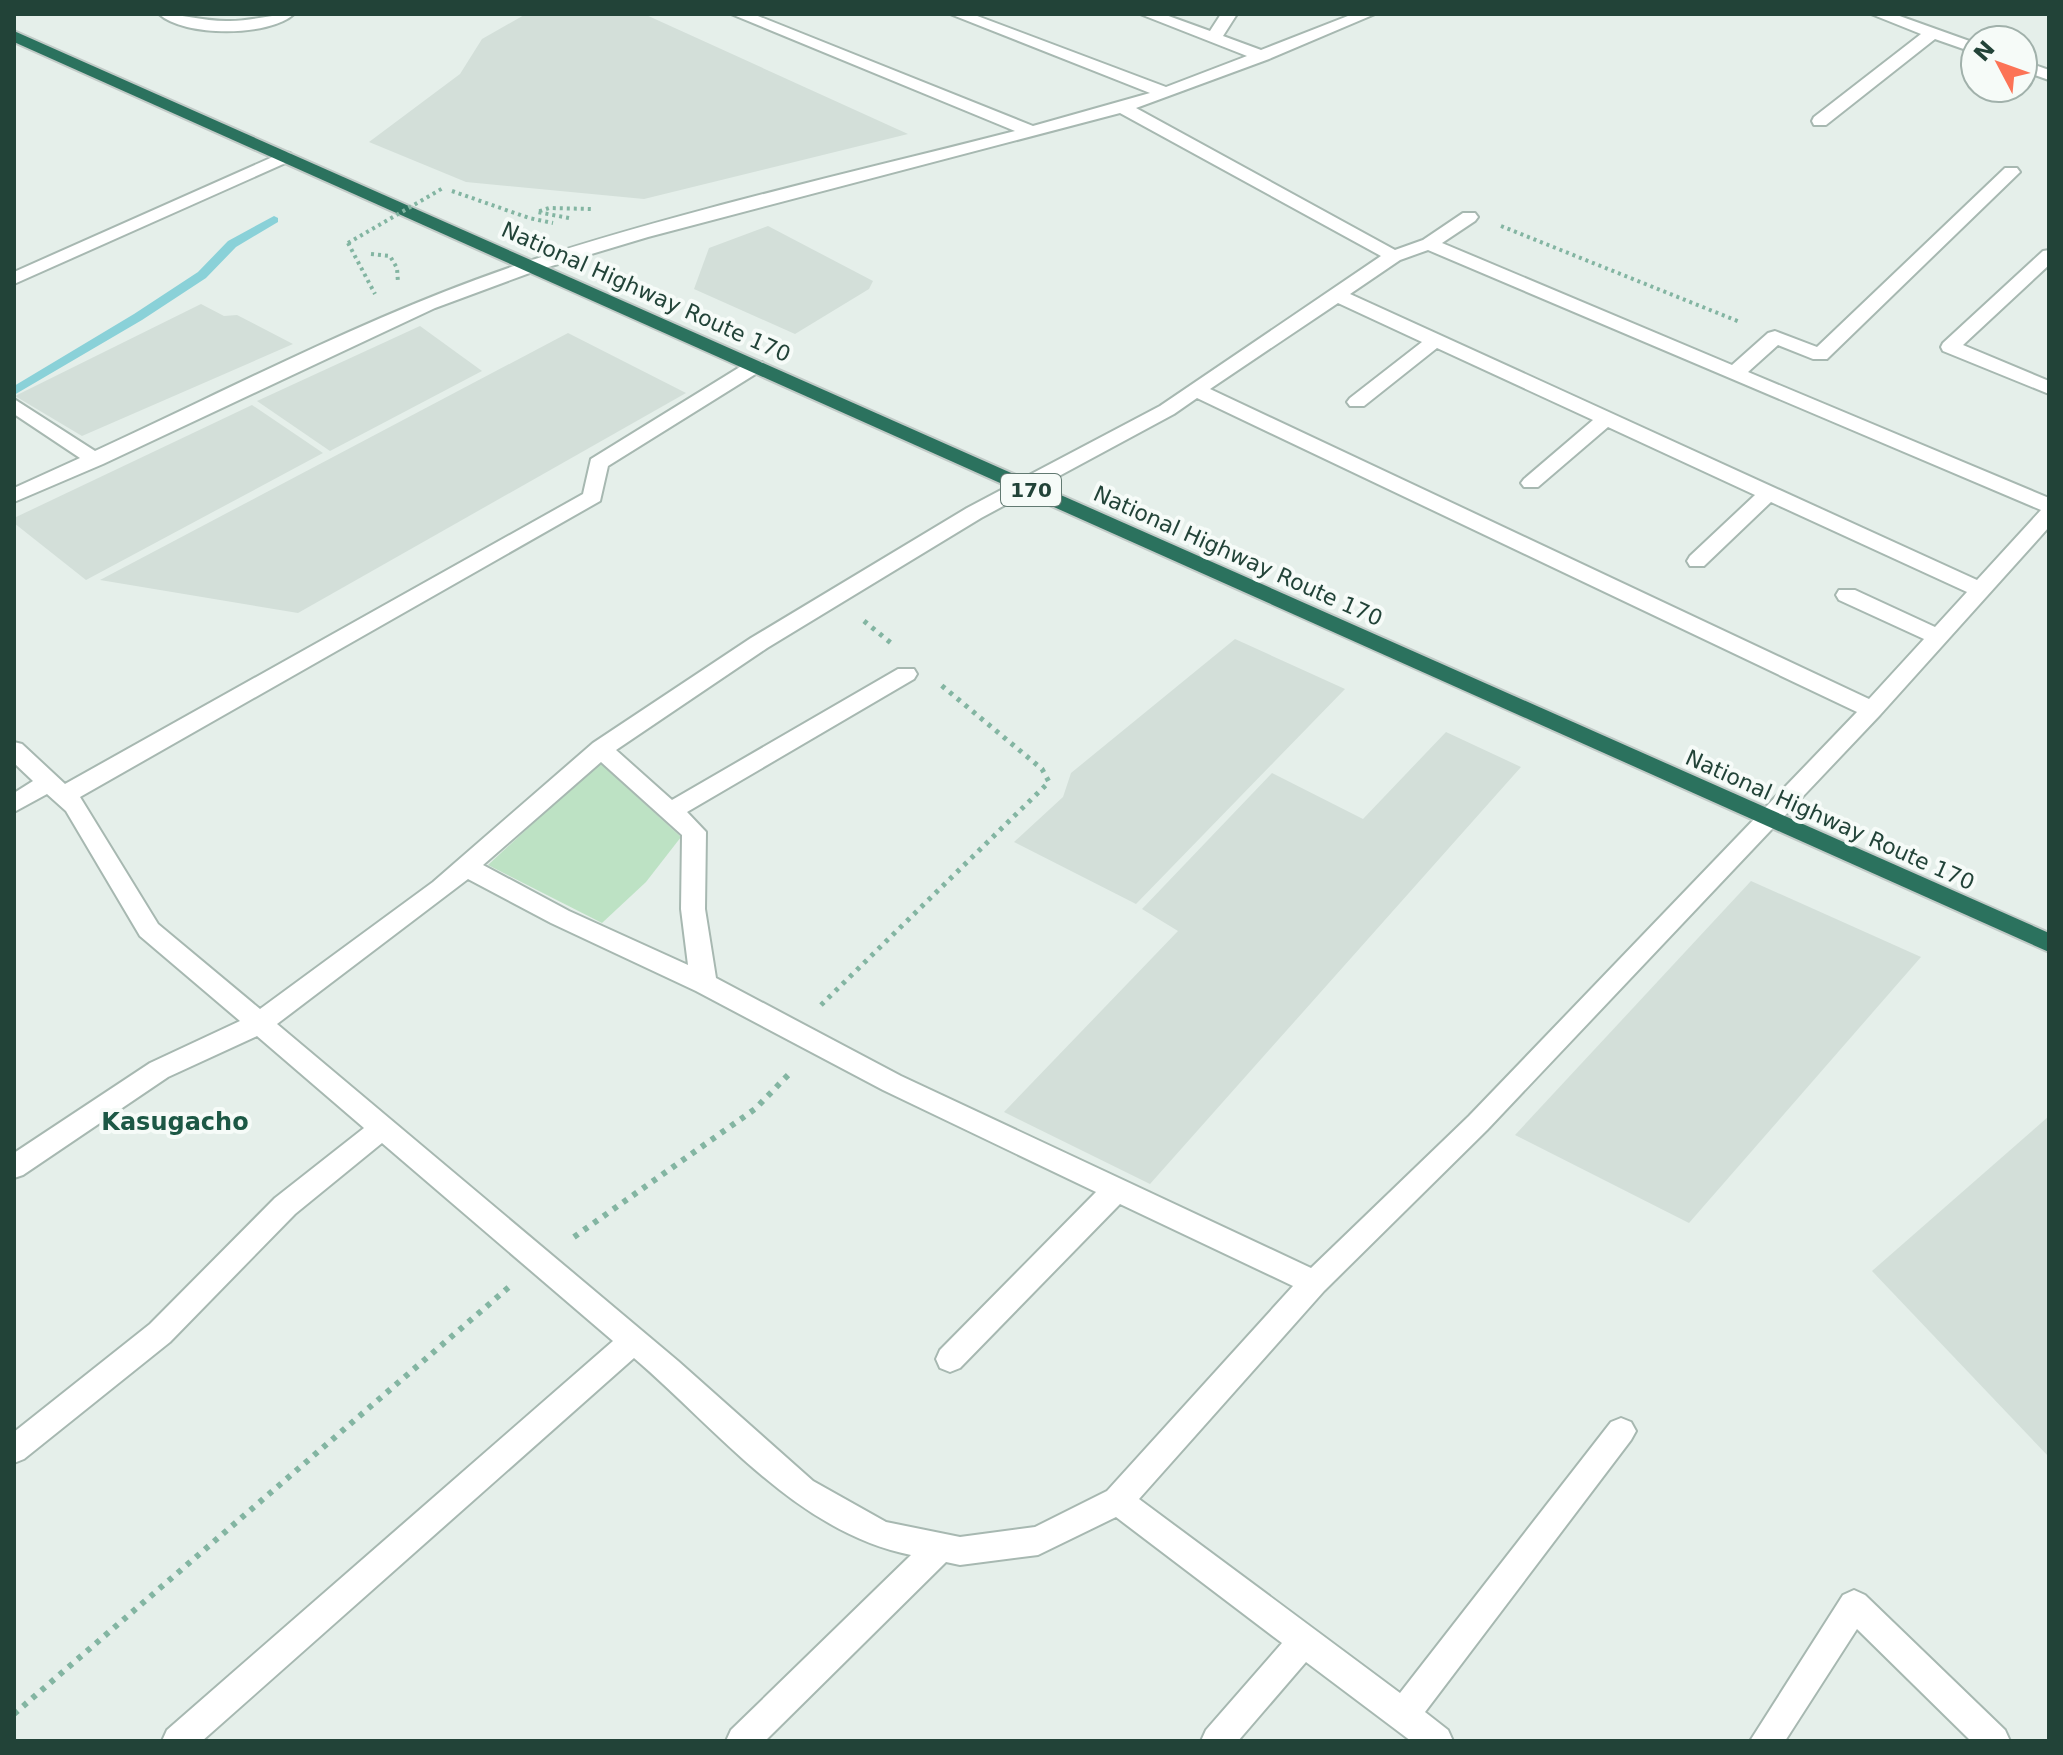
<svg xmlns="http://www.w3.org/2000/svg" width="2063" height="1755" font-family="'DejaVu Sans',sans-serif">
<style>
.built{fill:#d3dfd9}
.green{fill:#bde2c4}
.lines{fill:none;stroke-linecap:round;stroke-linejoin:round}
.stream{fill:#8ad1d8;fill-rule:evenodd}
.minor-casing{stroke:#a7b8b1;stroke-width:4}
.highway-casing{stroke:#c1cac7;stroke-width:4}
.path-far2{stroke:#83b5a2;stroke-width:4;stroke-dasharray:3 4;stroke-linecap:butt}
.path-far1{stroke:#83b5a2;stroke-width:5;stroke-dasharray:4 6;stroke-linecap:butt}
.path{stroke:#83b5a2;stroke-width:6;stroke-dasharray:5 7;stroke-linecap:butt}
.minor{fill:#fff;fill-rule:evenodd}
.highway{fill:#2b725e;fill-rule:evenodd}
.path-bridge{stroke:#83b5a2;stroke-width:4;stroke-dasharray:3 4;stroke-linecap:butt}
.labels{text-anchor:middle;dominant-baseline:central;stroke-width:8;stroke-linejoin:round;paint-order:stroke}
.shield{fill:#f6fbf8;stroke:#627a72;stroke-width:2}
.shield-label{font-size:20px;font-weight:bold;fill:#224338}
.street-label{font-size:22px;fill:#224338;stroke:#f6fbf8}
.neighbourhood-label{font-size:24px;font-weight:bold;fill:#1c5845;stroke:#f6fbf8}
</style>
<rect width="100%" height="100%" fill="#e5efea"/>
<g class="built">
<polygon points="526,14 644,14 908,134 644,199 466,182 369,142 460,74 482,39"/>
<polygon points="768,226 873,281 869,289 795,334 694,289 709,248"/>
<polygon points="201,304 224,316 237,315 293,344 82,436 15,396"/>
<polygon points="420,326 482,371 330,451 257,401"/>
<polygon points="568,333 686,393 298,613 100,580"/>
<polygon points="252,405 323,453 86,580 14,523 14,518"/>
<polygon points="1235,639 1345,689 1136,904 1014,842 1063,797 1071,773"/>
<polygon points="1446,732 1521,767 1150,1184 1004,1112 1178,931 1142,909 1272,773 1363,819"/>
<polygon points="1751,881 1921,957 1689,1223 1515,1135"/>
<polygon points="2049,1116 2049,1457 1872,1271"/>
</g>
<polygon class="green" points="599,762 681,837 646,882 602,923 488,865"/>
<g class="lines">
<polygon class="stream" points="274,216 278,218 278,222 236,247 206,278 142,320 14,395 14,386 134,314 198,272 228,241"/>
<g class="minor-casing">
<g id="minor">
<path d="M159,14C183,14 206,22 230,21C252,21 272,14 294,14C269,37 184,37 159,14Z"/>
<path d="M731,14H753L1033,126L1150,93L950,14H972L1166,87L1247,56L1140,14H1163L1210,31L1221,14H1237L1223,36L1261,50L1353,14H1375L1269,59L1136,108L1395,250L1423,240L1463,213H1475L1478,217L1475,221L1442,243L1732,365L1768,333L1775,331L1817,347L2005,168H2017L2020,172L1827,359H1813L1778,345L1748,372L2049,498V527L1880,715L1487,1130L1324,1291L1139,1499L1400,1693L1611,1422L1621,1418L1631,1422L1636,1431L1631,1440L1425,1712L1448,1730L1453,1741H1411L1306,1662L1238,1741H1201L1206,1730L1282,1643L1116,1517L1038,1555L960,1565L946,1562L765,1741H726L731,1730L911,1555C797,1532 718,1430 634,1358L202,1741H162L167,1730L613,1341L382,1143L295,1214L170,1342L24,1459L14,1463V1432L150,1324L275,1198L364,1128L257,1036L168,1077L23,1175L14,1178V1153L150,1063L240,1021L140,936L66,811L47,794L14,812V793L33,781L14,763V742L22,744L65,784L583,494L591,459L748,362H762L765,366L762,370L608,466L600,501L80,797L158,924L260,1009L433,882L593,743L751,638L967,508L1160,406L1381,256L1120,113L648,237L535,271L435,308L103,464L14,502V488L80,458L14,414V399L95,451C236,386 376,312 523,263C684,210 851,173 1015,131ZM1428,250L2041,510L1977,580L1350,294L1400,260ZM1338,303L1422,342L1350,398L1347,402L1350,406H1364L1437,348L1593,420L1524,479L1521,483L1524,487H1538L1608,427L1755,495L1690,556L1687,561L1690,566H1704L1771,502L1967,592L1935,627L1855,590H1839L1836,595L1839,600L1924,639L1869,699L1210,389ZM1197,398L1857,712L1469,1116L1311,1268L901,1076L716,978L705,909L706,832L687,812L914,679L917,674L914,669H898L672,800L616,750L767,648L981,518L1174,414ZM601,762L682,835L681,909L688,965L569,911L483,865ZM468,879L551,923L696,991L883,1090L1096,1192L940,1350L936,1359L940,1368L950,1372L960,1368L1120,1204L1293,1286L1107,1491L1035,1527L960,1537L886,1522L813,1481L678,1361L277,1024Z"/>
<polygon points="1871,14 1894,14 1975,43 1975,53 1935,39 1826,125 1814,125 1812,121 1814,117 1921,34"/>
<polygon points="2023,61 2049,70 2049,80 2023,71"/>
<polygon points="284,152 290,153 293,157 290,161 14,284 14,272"/>
<polygon points="2049,250 2049,265 1963,345 2049,381 2049,394 1943,351 1941,347 1943,343 2043,251"/>
<polygon points="1854,1590 1865,1595 2005,1730 2010,1741 1971,1741 1857,1629 1785,1741 1750,1741 1843,1595"/>
</g>
</g>
<g class="highway-casing">
<polygon id="highway" points="14,31 2049,933 2049,952 14,42"/>
</g>
<g class="path-far2">
<polyline points="452,191 529,218 553,223"/>
<polyline points="569,218 537,212 549,208 591,209"/>
<polyline points="1501,226 1740,322"/>
<polyline points="348,243 375,294"/>
<polyline points="371,254 390,256 397,268 398,283"/>
</g>
<g class="path-far1">
<polyline points="864,621 891,643"/>
<polyline points="821,1005 1049,782 1042,769 941,685"/>
</g>
<g class="path">
<polyline points="574,1237 755,1109 791,1072"/>
<polyline points="14,1714 509,1287"/>
</g>
<use href="#minor" class="minor"/>
<use href="#highway" class="highway"/>
<polyline class="path-bridge" points="348,243 443,188"/>
</g>
<g class="labels">
<rect class="shield" x="1001" y="474" width="60" height="32" rx="6"/>
<g class="shield-label">
<text x="1031" y="490">170</text>
</g>
<g class="street-label">
<text transform="translate(646 292) rotate(24)">National Highway Route 170</text>
<text transform="translate(1238 556) rotate(24)">National Highway Route 170</text>
<text transform="translate(1830 820) rotate(24)">National Highway Route 170</text>
</g>
<g class="neighbourhood-label">
<text x="175" y="1122">Kasugacho</text>
</g>
</g>
<rect width="2063" height="1755" fill="none" stroke="#224338" stroke-width="32"/>
<g transform="translate(1999 64) rotate(311)"><circle r="38" fill="#f6fbf8" stroke="#a1b1ab" stroke-width="2"/>
<path d="M0-6L14 30L0 20L-14 30Z" fill="#fc7356"/>
<text y="-12" font-size="22" font-weight="bold" text-anchor="middle" fill="#224338">N</text>
</g>
</svg>
